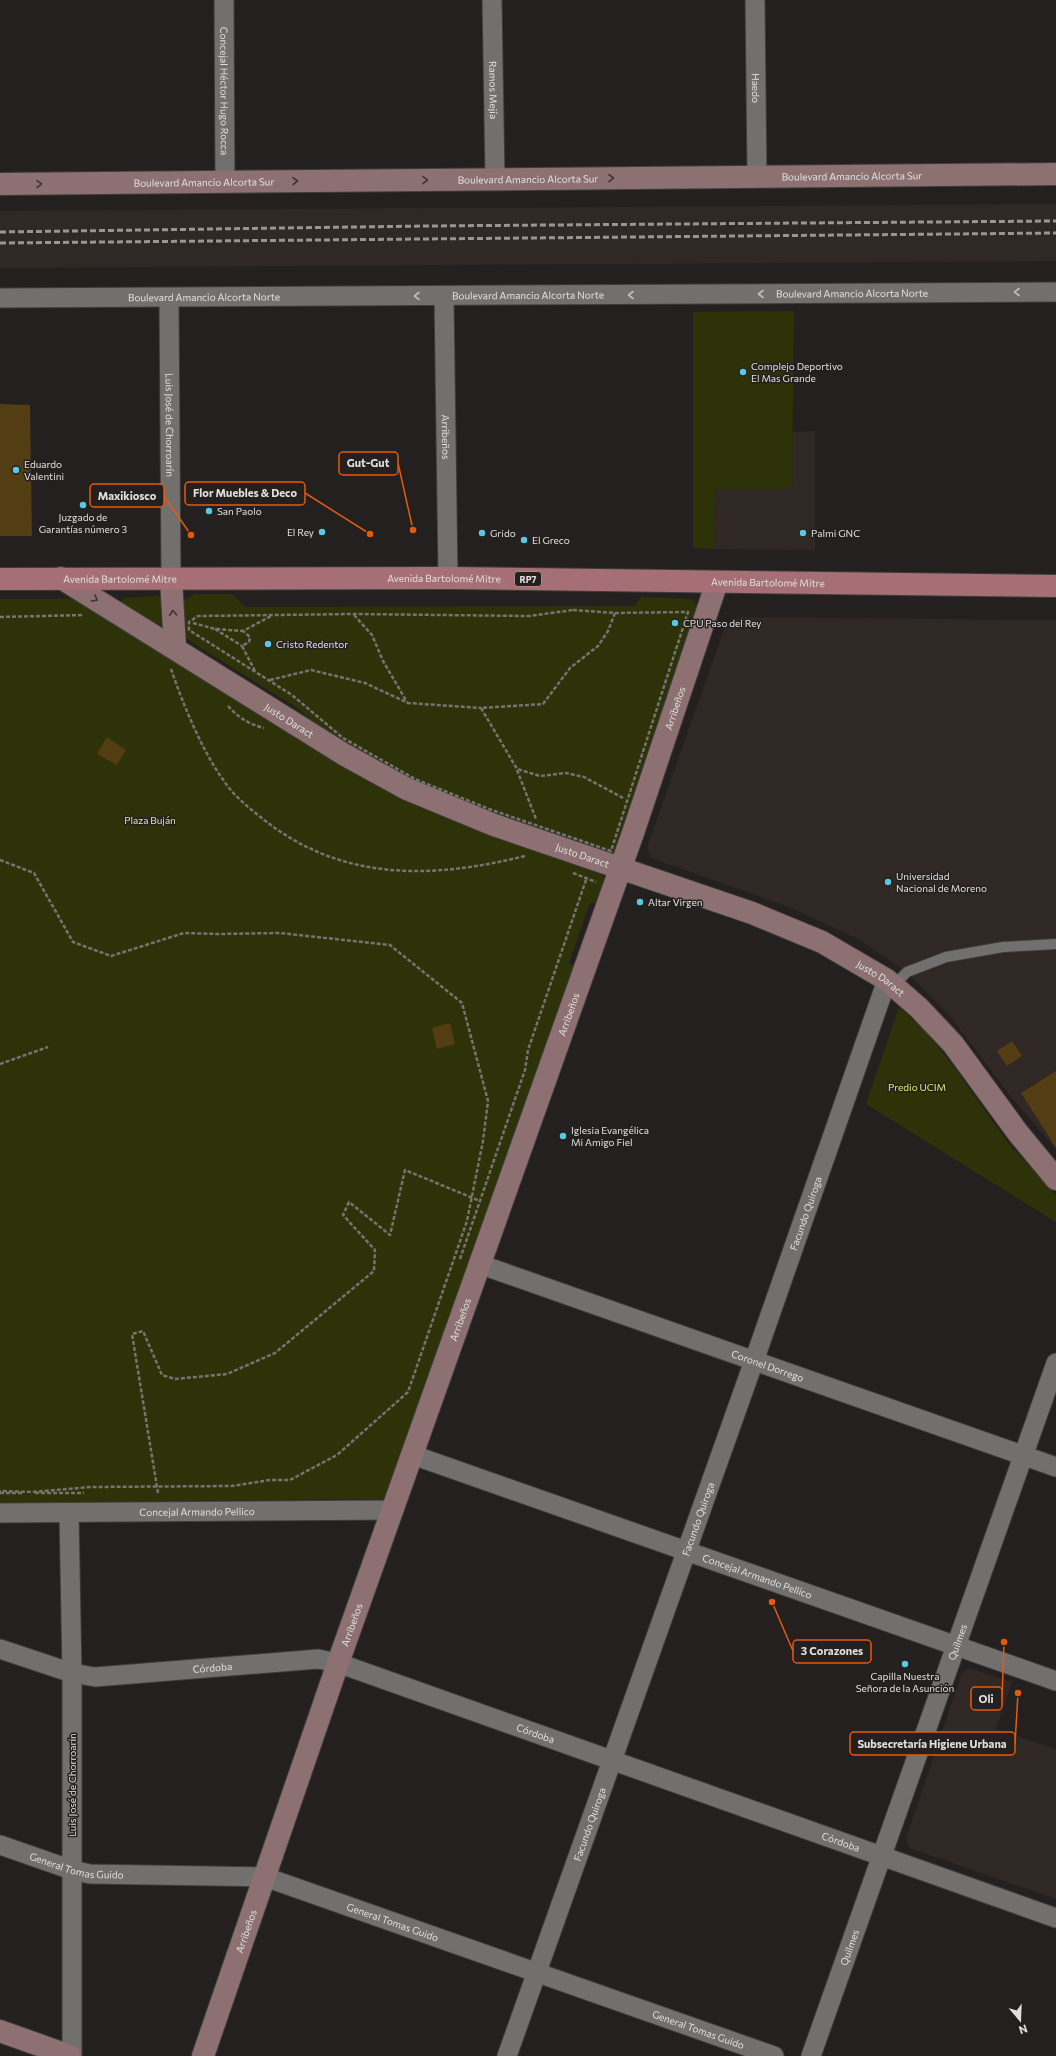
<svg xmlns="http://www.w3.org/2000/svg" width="1056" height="2056" font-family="Commissioner,sans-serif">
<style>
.built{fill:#302824}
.green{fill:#2e3208}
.building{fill:#533d12}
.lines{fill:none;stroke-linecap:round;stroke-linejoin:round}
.lane-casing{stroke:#3f3d3c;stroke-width:12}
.street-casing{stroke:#3f3d3c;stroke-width:21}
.secondary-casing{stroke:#3f3d3c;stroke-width:24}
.primary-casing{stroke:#3f3d3c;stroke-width:24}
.path{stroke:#767372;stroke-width:2.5;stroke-dasharray:4 2;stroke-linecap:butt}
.lane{stroke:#72706e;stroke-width:10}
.street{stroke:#72706e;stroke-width:19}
.secondary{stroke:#8c7072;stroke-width:22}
.primary{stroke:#a56f75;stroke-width:22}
.rail{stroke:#989594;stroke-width:3;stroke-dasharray:6 3;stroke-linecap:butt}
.oneway{stroke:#3d3434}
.oneway2{stroke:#c0bebc}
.poi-dot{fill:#59c8e4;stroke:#23201f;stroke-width:1.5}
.labels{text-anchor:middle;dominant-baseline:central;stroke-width:3;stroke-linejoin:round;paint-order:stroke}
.shield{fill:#23201f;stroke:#a8a6a5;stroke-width:1}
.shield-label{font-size:9px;font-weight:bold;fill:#e1dfde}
.street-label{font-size:10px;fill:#e1dfde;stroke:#23201f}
.poi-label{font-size:10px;fill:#e1dfde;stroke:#23201f;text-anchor:start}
.park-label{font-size:10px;fill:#dfed7b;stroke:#23201f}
.leader{fill:none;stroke:#e8590c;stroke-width:1.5}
.callout-dot{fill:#e8590c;stroke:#23201f;stroke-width:1.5}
.callout{fill:#23201f;stroke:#e8590c;stroke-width:1.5}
.callout-label{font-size:11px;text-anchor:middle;font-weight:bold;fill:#e1dfde}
</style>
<rect width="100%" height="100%" fill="#23201f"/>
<g class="built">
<polygon points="1056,204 1056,261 0,268 0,211"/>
<polygon points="815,431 815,550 714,549 715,489 792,489 793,432"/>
<polygon points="741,617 1056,620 1056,1149 1011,1097 950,1016 907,972 856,938 789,907 651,858 647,847 726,624"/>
<polygon points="969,1668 1012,1682 996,1729 1056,1749 1056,1899 909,1848 906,1838 962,1673"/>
</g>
<g class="green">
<polygon points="794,311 792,489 715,489 714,549 693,548 693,312"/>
<polygon points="194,594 232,594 245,607 634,606 642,597 691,599 697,604 699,612 614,857 451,800 330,736 297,708 187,639 180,628 180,603"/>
<polygon points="158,596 163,600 163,619 161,626 151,626 124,609 121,602 125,598"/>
<polygon points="0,599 79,599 458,820 601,874 606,880 600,903 590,903 569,963 577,968 385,1499 0,1503"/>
<polygon points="899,1007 926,1032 951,1063 1009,1144 1056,1196 1056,1222 866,1104"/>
</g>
<g class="building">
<polygon points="0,404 30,405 32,536 0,536"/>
<polygon points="107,737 126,750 117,765 97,754"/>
<polygon points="450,1023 455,1044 437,1049 432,1028"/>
<polygon points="1012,1041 1022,1056 1007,1066 997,1051"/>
<polygon points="1056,1071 1056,1148 1021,1093"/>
</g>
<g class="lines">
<g class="lane-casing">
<polyline id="lane" points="893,986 907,972 946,957 1003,947 1056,944"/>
</g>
<g class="street-casing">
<g id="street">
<path id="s1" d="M224,0L225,182"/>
<path id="s2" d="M492,0L495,179"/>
<path id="s3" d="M755,0L757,177"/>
<path id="s4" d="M444,296L448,578"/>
<path id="s5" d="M0,298L1056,292"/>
<path id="s6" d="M169,298L171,579"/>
<path id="s7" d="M479,1264L1056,1467"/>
<path id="s8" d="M413,1455L1056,1681"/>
<path id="s9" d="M0,1513L394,1510"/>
<polyline points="69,1513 72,1673 72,2056"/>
<path id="s10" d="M0,1649L72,1673L95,1677L318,1659L338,1663L1056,1918"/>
<path id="s11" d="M0,1845L72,1870L90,1874L265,1877L774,2056"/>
<path id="s12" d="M507,2056L754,1361L887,980"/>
<path id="s13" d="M811,2056L1056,1363"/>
</g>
</g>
<g class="secondary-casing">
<g id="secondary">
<path id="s14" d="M0,184L1056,174"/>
<path id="s15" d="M61,578L345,755L407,789L494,825L752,913L822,942L887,980L919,1008L953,1044L1018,1133L1056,1179"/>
<polyline points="171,579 175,647"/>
<polyline points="0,2031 70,2056"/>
<path id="s16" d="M203,2056L338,1663L633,833L717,582"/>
</g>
</g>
<g class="primary-casing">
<g id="primary">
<path id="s17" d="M0,579L448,578L1056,586"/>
</g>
</g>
<g class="path">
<polygon points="573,610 615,613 688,612 611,851 489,809 415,779 343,738 292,695 189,630 189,622 198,616 354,614 529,616"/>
<polyline points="615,613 608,631 598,646 570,668 543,704 481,708 517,769 540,776 566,773 584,777 625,799"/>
<polyline points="354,615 372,635 383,661 407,702"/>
<polyline points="0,617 84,615"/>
<polyline points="193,623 215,629 243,631"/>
<polyline points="215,629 242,646"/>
<path d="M171,669C183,704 202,751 224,781C234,796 249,808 263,819C342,882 432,879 525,856"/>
<polyline points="255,671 242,646 249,642 250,637 243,631 271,616"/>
<polyline points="270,680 311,670 365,683 408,703 481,708"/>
<path d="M228,706C238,717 248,724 264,728"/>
<polyline points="517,770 536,819"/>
<polyline points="0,860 34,873 73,942 111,956 184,933 219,934 280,933 390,945 462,1003 488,1101 483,1141 467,1221 408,1392 337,1455 290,1480 270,1480 232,1486 91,1487 32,1492 0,1491"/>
<polyline points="573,873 596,882"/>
<polyline points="0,1064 48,1047"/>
<polyline points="460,1259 525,1070 528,1050 587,877"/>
<polyline points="0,1493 24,1493"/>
<polyline points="35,1493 84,1493"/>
<polyline points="158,1493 132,1334 143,1331 162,1375 175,1379 227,1374 275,1353 374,1271 375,1250 343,1215 349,1202 390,1235 405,1170 480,1201"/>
</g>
<use href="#lane" class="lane"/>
<use href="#street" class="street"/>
<use href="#secondary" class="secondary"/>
<use href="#primary" class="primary"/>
<g class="rail">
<polyline points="0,232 426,226 1056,221"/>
<polyline points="0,243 1056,233"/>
</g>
</g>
<defs><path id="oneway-chevron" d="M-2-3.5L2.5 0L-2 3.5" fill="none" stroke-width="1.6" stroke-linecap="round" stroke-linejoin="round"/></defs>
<g class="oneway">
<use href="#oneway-chevron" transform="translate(611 178) rotate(-1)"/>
<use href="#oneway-chevron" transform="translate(425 180) rotate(-1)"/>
<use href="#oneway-chevron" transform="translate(295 181) rotate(-1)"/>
<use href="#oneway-chevron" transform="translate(39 184) rotate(-1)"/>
<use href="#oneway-chevron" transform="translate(95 599) rotate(31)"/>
<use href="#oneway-chevron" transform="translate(173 613) rotate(-93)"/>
</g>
<g class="oneway2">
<use href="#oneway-chevron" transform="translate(1017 292) rotate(180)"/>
<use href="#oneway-chevron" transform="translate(761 294) rotate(180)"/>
<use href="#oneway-chevron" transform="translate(631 295) rotate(180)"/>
<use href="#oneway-chevron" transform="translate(417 296) rotate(180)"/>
</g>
<g class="poi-dot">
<circle cx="743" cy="372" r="4"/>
<circle cx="16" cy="470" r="4"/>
<circle cx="83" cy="505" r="4"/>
<circle cx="209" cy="511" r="4"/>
<circle cx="322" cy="532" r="4"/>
<circle cx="482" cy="533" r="4"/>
<circle cx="803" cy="533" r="4"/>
<circle cx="524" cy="540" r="4"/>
<circle cx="675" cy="623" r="4"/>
<circle cx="268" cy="644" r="4"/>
<circle cx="888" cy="882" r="4"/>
<circle cx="640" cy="902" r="4"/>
<circle cx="563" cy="1136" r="4"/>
<circle cx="905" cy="1664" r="4"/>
</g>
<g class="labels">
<rect class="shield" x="515" y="572" width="26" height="14" rx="3"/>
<g class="shield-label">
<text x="528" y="579">RP7</text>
</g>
<g class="street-label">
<text stroke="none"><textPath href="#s3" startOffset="88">Haedo</textPath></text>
<text stroke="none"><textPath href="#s2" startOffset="90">Ramos Mejía</textPath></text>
<text stroke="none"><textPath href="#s1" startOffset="91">Concejal Héctor Hugo Rocca</textPath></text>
<text stroke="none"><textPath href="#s14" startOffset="852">Boulevard Amancio Alcorta Sur</textPath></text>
<text stroke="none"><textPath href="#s14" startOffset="528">Boulevard Amancio Alcorta Sur</textPath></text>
<text stroke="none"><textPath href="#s14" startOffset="204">Boulevard Amancio Alcorta Sur</textPath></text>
<text stroke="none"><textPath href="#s5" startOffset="852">Boulevard Amancio Alcorta Norte</textPath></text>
<text stroke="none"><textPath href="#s5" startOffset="528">Boulevard Amancio Alcorta Norte</textPath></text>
<text stroke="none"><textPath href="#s5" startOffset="204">Boulevard Amancio Alcorta Norte</textPath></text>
<text stroke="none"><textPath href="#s6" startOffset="127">Luis José de Chorroarín</textPath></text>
<text stroke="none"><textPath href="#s4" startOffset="141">Arribeños</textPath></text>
<text stroke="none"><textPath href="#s17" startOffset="120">Avenida Bartolomé Mitre</textPath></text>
<text stroke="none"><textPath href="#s17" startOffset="444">Avenida Bartolomé Mitre</textPath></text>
<text stroke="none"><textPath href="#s17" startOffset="768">Avenida Bartolomé Mitre</textPath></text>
<text stroke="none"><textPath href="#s16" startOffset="1428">Arribeños</textPath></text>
<text stroke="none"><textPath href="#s15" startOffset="269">Justo Daract</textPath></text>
<text stroke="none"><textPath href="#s15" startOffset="593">Justo Daract</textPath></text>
<text stroke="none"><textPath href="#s15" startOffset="917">Justo Daract</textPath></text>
<text stroke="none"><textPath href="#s16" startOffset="1104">Arribeños</textPath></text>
<text stroke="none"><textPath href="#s12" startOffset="894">Facundo Quiroga</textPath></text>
<text stroke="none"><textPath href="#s16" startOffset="780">Arribeños</textPath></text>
<text stroke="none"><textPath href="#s7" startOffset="306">Coronel Dorrego</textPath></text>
<text stroke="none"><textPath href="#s9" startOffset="197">Concejal Armando Pellico</textPath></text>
<text stroke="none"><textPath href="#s12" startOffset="570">Facundo Quiroga</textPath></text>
<text stroke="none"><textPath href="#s8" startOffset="365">Concejal Armando Pellico</textPath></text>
<text stroke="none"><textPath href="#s16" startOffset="456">Arribeños</textPath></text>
<text stroke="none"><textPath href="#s13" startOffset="439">Quilmes</textPath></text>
<text stroke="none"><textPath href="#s10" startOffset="217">Córdoba</textPath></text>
<text stroke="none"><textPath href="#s10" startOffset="553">Córdoba</textPath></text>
<text transform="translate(72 1785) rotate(-90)">Luis José de Chorroarín</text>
<text stroke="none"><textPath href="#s12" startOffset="246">Facundo Quiroga</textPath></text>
<text stroke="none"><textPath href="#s10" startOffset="877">Córdoba</textPath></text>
<text stroke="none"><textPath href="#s11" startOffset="80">General Tomas Guido</textPath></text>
<text stroke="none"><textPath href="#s11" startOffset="405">General Tomas Guido</textPath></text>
<text stroke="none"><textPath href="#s16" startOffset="132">Arribeños</textPath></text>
<text stroke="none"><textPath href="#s13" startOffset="115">Quilmes</textPath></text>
<text stroke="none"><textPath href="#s11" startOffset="729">General Tomas Guido</textPath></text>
</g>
<g class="poi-label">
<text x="751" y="366">Complejo Deportivo<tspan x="751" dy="12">El Mas Grande</tspan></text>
<text x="24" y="464">Eduardo<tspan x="24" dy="12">Valentini</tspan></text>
<text x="217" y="511">San Paolo</text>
<text x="83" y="517" text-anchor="middle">Juzgado de<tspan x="83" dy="12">Garantías número 3</tspan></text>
<text x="314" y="532" text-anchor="end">El Rey</text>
<text x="490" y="533">Grido</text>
<text x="811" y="533">Palmi GNC</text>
<text x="532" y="540">El Greco</text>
<text x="683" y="623">CPU Paso del Rey</text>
<text x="276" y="644">Cristo Redentor</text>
<text x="896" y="876">Universidad<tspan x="896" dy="12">Nacional de Moreno</tspan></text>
<text x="648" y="902">Altar Virgen</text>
<text x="571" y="1130">Iglesia Evangélica<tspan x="571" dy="12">Mi Amigo Fiel</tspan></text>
<text x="905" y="1676" text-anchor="middle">Capilla Nuestra<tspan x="905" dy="12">Señora de la Asunción</tspan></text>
</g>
<g class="park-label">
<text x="150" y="820">Plaza Buján</text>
<text x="917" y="1087">Predio UCIM</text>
</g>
</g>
<path class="leader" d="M413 530L398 463M370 534L305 493M191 535L164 496M772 1602L793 1651M1004 1642L1002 1699M1018 1693L1015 1744"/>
<g class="callout-dot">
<circle cx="413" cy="530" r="4"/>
<circle cx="370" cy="534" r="4"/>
<circle cx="191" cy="535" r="4"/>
<circle cx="772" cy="1602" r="4"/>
<circle cx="1004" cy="1642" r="4"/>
<circle cx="1018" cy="1693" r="4"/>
</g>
<g class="callout">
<rect x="339" y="452" width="59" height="23" rx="4"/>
<rect x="185" y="482" width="120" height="23" rx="4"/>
<rect x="90" y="484" width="74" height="23" rx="4"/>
<rect x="793" y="1640" width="78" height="23" rx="4"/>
<rect x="971" y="1687" width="31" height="23" rx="4"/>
<rect x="850" y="1732" width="165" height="23" rx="4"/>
</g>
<g class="callout-label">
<text x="368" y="467">Gut-Gut</text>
<text x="245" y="497">Flor Muebles &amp; Deco</text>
<text x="127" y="500">Maxikiosco</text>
<text x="832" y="1655">3 Corazones</text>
<text x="986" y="1703">Oli</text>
<text x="932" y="1748">Subsecretaría Higiene Urbana</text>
</g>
<g transform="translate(1020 2020) rotate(161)" stroke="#23201f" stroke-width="3" paint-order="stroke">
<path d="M0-3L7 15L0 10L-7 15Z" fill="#e1dfde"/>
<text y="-6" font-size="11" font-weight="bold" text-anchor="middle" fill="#e1dfde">N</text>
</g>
</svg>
